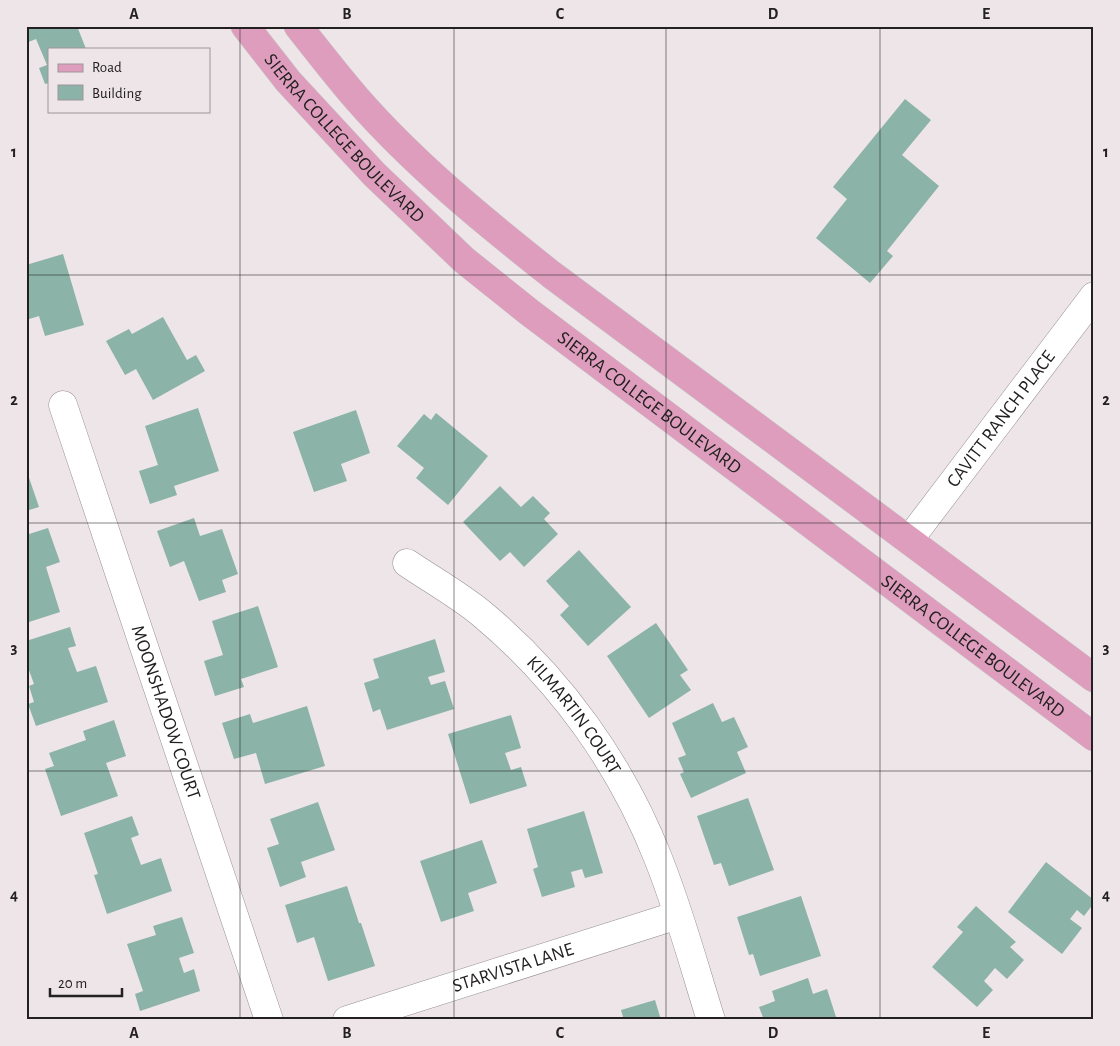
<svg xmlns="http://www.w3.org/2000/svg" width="1120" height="1046" font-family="'Alegreya Sans',sans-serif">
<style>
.building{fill:#8cb3a8}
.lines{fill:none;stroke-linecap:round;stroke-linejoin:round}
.street-casing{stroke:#978f92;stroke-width:29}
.primary-casing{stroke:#c6c5c5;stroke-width:29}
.street{stroke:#fff;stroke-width:28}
.primary{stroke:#de9dbc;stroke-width:28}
.grid{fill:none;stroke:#232021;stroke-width:1;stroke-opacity:0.55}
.labels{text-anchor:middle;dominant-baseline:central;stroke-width:4;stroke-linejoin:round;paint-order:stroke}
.street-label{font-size:19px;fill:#232021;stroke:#eee5e8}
.neatline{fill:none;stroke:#232021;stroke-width:2}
.grid-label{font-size:16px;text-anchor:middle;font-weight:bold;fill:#232021}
</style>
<rect width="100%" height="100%" fill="#eee5e8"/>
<g class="building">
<polygon points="26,26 77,26 86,49 49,49 49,83 45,84 39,68 47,65 36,39 26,43"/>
<polygon points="905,99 931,120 902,155 939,186 887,251 893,256 870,283 816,238 847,199 833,187"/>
<polygon points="63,254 84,325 45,336 39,316 26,320 26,265"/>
<polygon points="163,317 187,360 196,355 205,371 153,400 136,369 125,375 106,341 129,329 132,334"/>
<polygon points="198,408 219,471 174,486 177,495 150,504 139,471 158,465 145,426"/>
<polygon points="356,410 370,453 341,464 347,481 314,492 293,432"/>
<polygon points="436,413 488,456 448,505 416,478 424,468 397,446 424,414 431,420"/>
<polygon points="26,469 39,507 26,511"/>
<polygon points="500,486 521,507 533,496 550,513 544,519 558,534 524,567 510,552 500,561 463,522"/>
<polygon points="194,518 200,536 222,529 238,574 222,580 226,592 199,601 184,561 170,567 157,531"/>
<polygon points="48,528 60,562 46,567 60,612 26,623 26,535"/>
<polygon points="579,550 631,607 588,646 560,615 569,606 546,581"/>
<polygon points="258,606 278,667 241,679 244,687 215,696 204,661 223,655 212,621"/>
<polygon points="656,623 688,670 680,675 691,690 649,718 607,656"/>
<polygon points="70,627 76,646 68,648 77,672 96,666 108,702 36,726 28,704 34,702 29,686 34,684 26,662 26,641"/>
<polygon points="435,639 445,672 428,677 431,685 445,681 454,709 387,730 380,709 373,712 364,683 379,678 373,659"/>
<polygon points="713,703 722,722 734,717 748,747 737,752 746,773 691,798 680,774 684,772 678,758 686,755 672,723"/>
<polygon points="307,706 325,766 265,784 256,753 234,759 222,723 250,714 253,723"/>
<polygon points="511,715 521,748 505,753 511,770 521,767 527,786 470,804 448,734"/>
<polygon points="114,720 126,756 106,763 118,796 61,816 45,769 54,766 49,753 86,740 83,731"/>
<polygon points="748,798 774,870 729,886 721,863 714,865 697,816"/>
<polygon points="318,802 335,850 301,862 306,877 280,887 267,848 279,844 270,819"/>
<polygon points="584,811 603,873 585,878 582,869 571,872 575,887 542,897 533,869 538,867 527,829"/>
<polygon points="132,816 139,835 131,838 141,865 161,858 172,891 107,914 94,875 98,874 84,833"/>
<polygon points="482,840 497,883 468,893 474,911 441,922 420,861"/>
<polygon points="1046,862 1094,900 1094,903 1084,916 1077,910 1070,919 1082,928 1062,954 1008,912"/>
<polygon points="347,886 359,923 361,923 375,966 328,981 314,937 297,943 285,905"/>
<polygon points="801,896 821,956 760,976 753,954 749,955 737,917"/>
<polygon points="976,906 1016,942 1010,947 1024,960 1007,979 995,968 984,981 993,990 977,1007 932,967 963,932 957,927"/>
<polygon points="182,917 194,953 179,958 184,973 194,969 200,991 140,1011 135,994 143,991 127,944 156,935 153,926"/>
<polygon points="808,978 813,994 827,989 837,1020 764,1020 759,1007 775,1001 772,991"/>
<polygon points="655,1000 661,1020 624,1020 621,1010"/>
</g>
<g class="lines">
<g class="street-casing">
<g id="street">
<path id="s1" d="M63,405L269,1020"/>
<path id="s2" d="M909,540L1094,296"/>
<path id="s3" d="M407,563C432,580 459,595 482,614C560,679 621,764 658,858C679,910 694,966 711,1020"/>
<path id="s4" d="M347,1020L678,915"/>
</g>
</g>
<g class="primary-casing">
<g id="primary">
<path id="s5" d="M245,26L288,81L374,174L464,260L529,312L1094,737"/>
<path d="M298,26C318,51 337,76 358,100C415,165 485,222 552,275L1094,678"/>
</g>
</g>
<use href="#street" class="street"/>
<use href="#primary" class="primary"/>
</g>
<path class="grid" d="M240,26V1020M454,26V1020M666,26V1020M880,26V1020M26,275H1094M26,523H1094M26,771H1094"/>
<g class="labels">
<g class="street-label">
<text stroke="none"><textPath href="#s5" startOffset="150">SIERRA COLLEGE BOULEVARD</textPath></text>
<text stroke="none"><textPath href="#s5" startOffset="555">SIERRA COLLEGE BOULEVARD</textPath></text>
<text stroke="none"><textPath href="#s2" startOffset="152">CAVITT RANCH PLACE</textPath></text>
<text stroke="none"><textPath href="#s5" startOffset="960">SIERRA COLLEGE BOULEVARD</textPath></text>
<text stroke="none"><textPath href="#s1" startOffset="324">MOONSHADOW COURT</textPath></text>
<text stroke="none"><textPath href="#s3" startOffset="228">KILMARTIN COURT</textPath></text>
<text stroke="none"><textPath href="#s4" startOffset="174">STARVISTA LANE</textPath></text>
</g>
</g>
<rect width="1120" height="1046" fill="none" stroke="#eee5e8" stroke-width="55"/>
<rect x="48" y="48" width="162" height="65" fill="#eee5e8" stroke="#9d9698"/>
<rect x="58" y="64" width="25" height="8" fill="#de9dbc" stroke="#9d9698"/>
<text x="92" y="72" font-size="15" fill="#232021">Road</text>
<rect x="58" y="85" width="25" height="15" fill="#8cb3a8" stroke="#9d9698"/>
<text x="92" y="98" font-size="15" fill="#232021">Building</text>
<path d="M50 988v8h72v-8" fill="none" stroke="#232021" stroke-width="2.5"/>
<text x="58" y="988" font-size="15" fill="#232021" stroke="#eee5e8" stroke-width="4" paint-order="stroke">20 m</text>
<rect x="28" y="28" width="1064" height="990" class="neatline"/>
<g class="grid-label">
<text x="134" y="19">A</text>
<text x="347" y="19">B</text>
<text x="560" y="19">C</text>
<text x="773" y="19">D</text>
<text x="986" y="19">E</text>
<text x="14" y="157">1</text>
<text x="1106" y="157">1</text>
<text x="14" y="405">2</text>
<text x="1106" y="405">2</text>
<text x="14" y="653">3</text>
<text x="1106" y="653">3</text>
<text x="14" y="900">4</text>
<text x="1106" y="900">4</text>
<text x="134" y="1038">A</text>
<text x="347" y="1038">B</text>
<text x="560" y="1038">C</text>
<text x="773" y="1038">D</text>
<text x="986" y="1038">E</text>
</g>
</svg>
